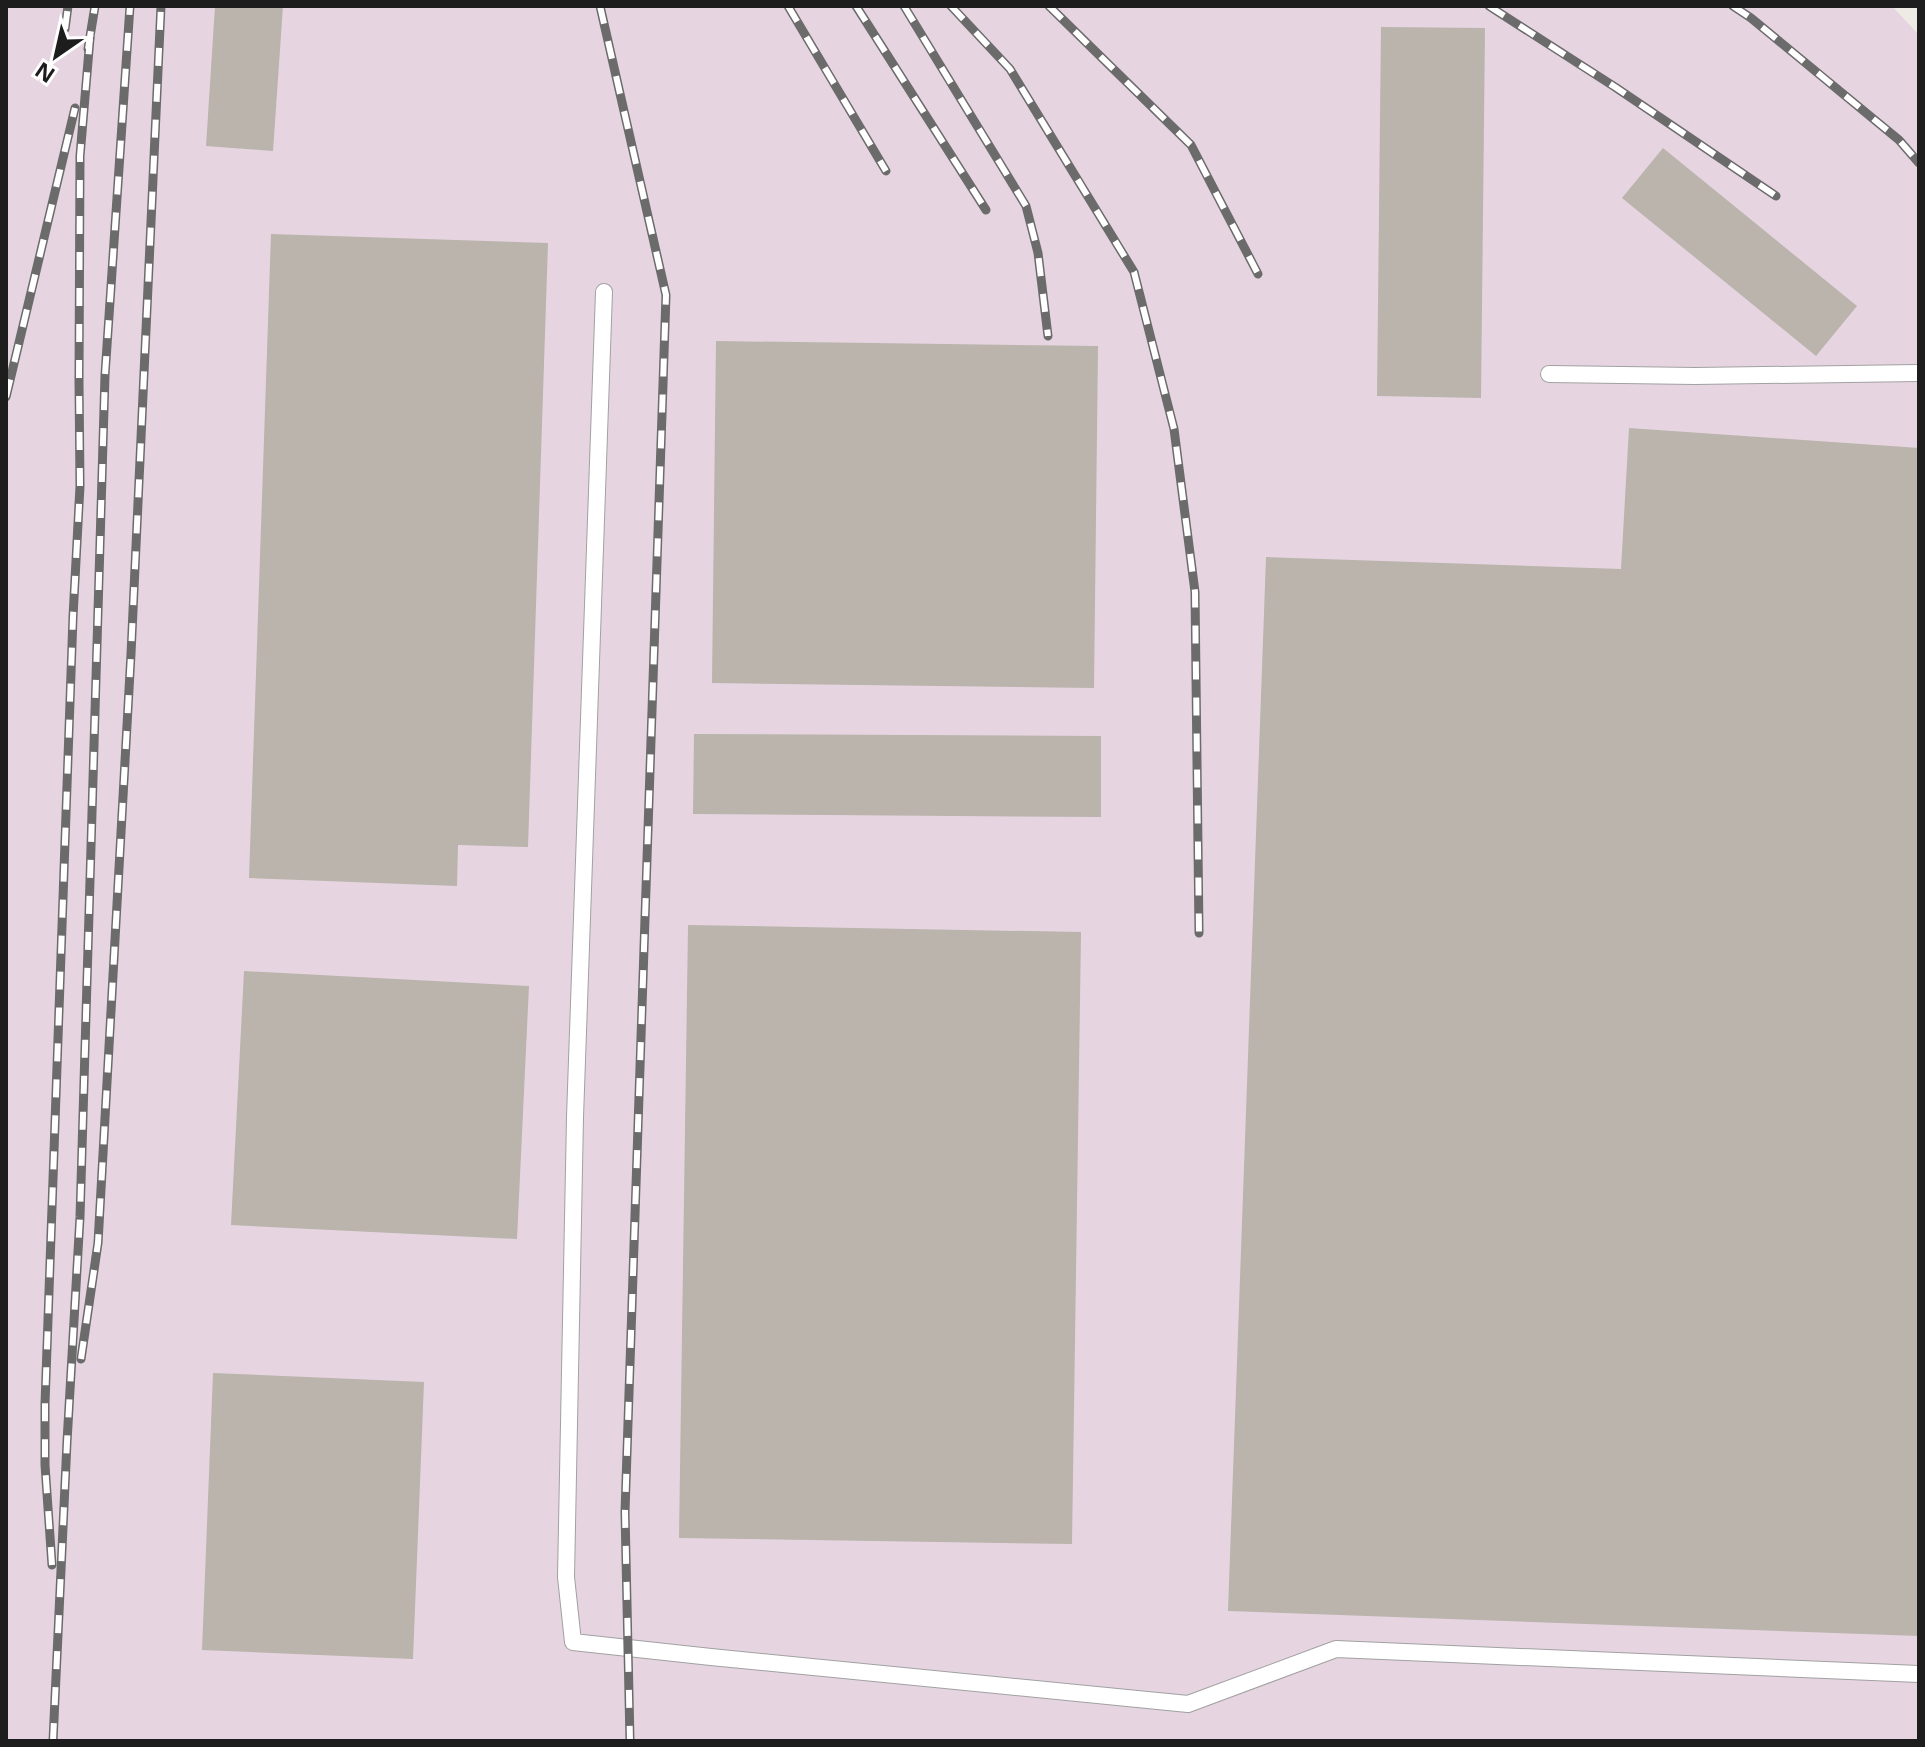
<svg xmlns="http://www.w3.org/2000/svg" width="1925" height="1747" font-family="'Open Sans',sans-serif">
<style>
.industrial{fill:#e6d5e1}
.building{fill:#bab4ac}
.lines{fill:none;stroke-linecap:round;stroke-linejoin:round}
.service-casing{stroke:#a1a1a1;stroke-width:18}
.service{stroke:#fff;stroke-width:16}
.rail-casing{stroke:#6b6b6b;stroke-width:9}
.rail{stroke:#fff;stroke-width:6;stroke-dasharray:18;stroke-linecap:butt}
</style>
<rect width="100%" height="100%" fill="#edebe3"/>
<polygon class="industrial" points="6,6 1892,6 1919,35 1919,1741 6,1741"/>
<g class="building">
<polygon points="215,6 283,6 273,151 206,146"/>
<polygon points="1381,27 1485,28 1481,398 1377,396"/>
<polygon points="1663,148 1857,306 1816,356 1622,198"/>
<polygon points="271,234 548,243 528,847 458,845 457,886 249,878"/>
<polygon points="716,341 1098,346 1094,688 712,683"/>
<polygon points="1629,428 1919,448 1919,1636 1228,1611 1266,557 1621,569"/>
<polygon points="694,734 1101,736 1101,817 693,814"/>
<polygon points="688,925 1081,932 1072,1544 679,1538"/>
<polygon points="244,971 529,986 517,1239 231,1225"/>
<polygon points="213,1373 424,1382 413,1659 202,1650"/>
</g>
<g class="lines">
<g class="service-casing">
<g id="service">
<polyline points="604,292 575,1117 566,1577 573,1642 711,1657 1188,1704 1336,1649 1919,1674"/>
<polyline points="1549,374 1695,376 1919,373"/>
</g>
</g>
<use href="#service" class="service"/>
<g class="rail-casing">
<g id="rail">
<polyline points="600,6 666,295 625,1512 630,1741"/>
<polyline points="788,6 886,171"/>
<polyline points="856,6 986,210"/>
<polyline points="904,6 1026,206 1038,253 1048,336"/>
<polyline points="951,6 1010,69 1134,272 1174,429 1195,592 1199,933"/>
<polyline points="1049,6 1191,145 1258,274"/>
<polyline points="1489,6 1615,87 1776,196"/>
<polyline points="1733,6 1751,18 1899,140 1919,163"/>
<polyline points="65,29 68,6"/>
<polyline points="88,49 95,6"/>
<polyline points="6,397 75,108"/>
<polyline points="81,1359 98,1243 131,654 161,6"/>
<polyline points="52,1565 45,1465 45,1404 73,617 80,486 79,382 80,156 90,38"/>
<polyline points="53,1741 67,1442 80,1217 105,375 130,6"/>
</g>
</g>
<use href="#rail" class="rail"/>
</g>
<rect width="1925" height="1747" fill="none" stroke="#1d1d1d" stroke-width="16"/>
<g transform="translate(56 56) rotate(214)" stroke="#ffffff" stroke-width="6" paint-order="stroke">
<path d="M0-6L14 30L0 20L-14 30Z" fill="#1d1d1d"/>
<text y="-12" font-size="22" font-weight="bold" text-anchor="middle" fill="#1d1d1d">N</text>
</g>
</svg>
